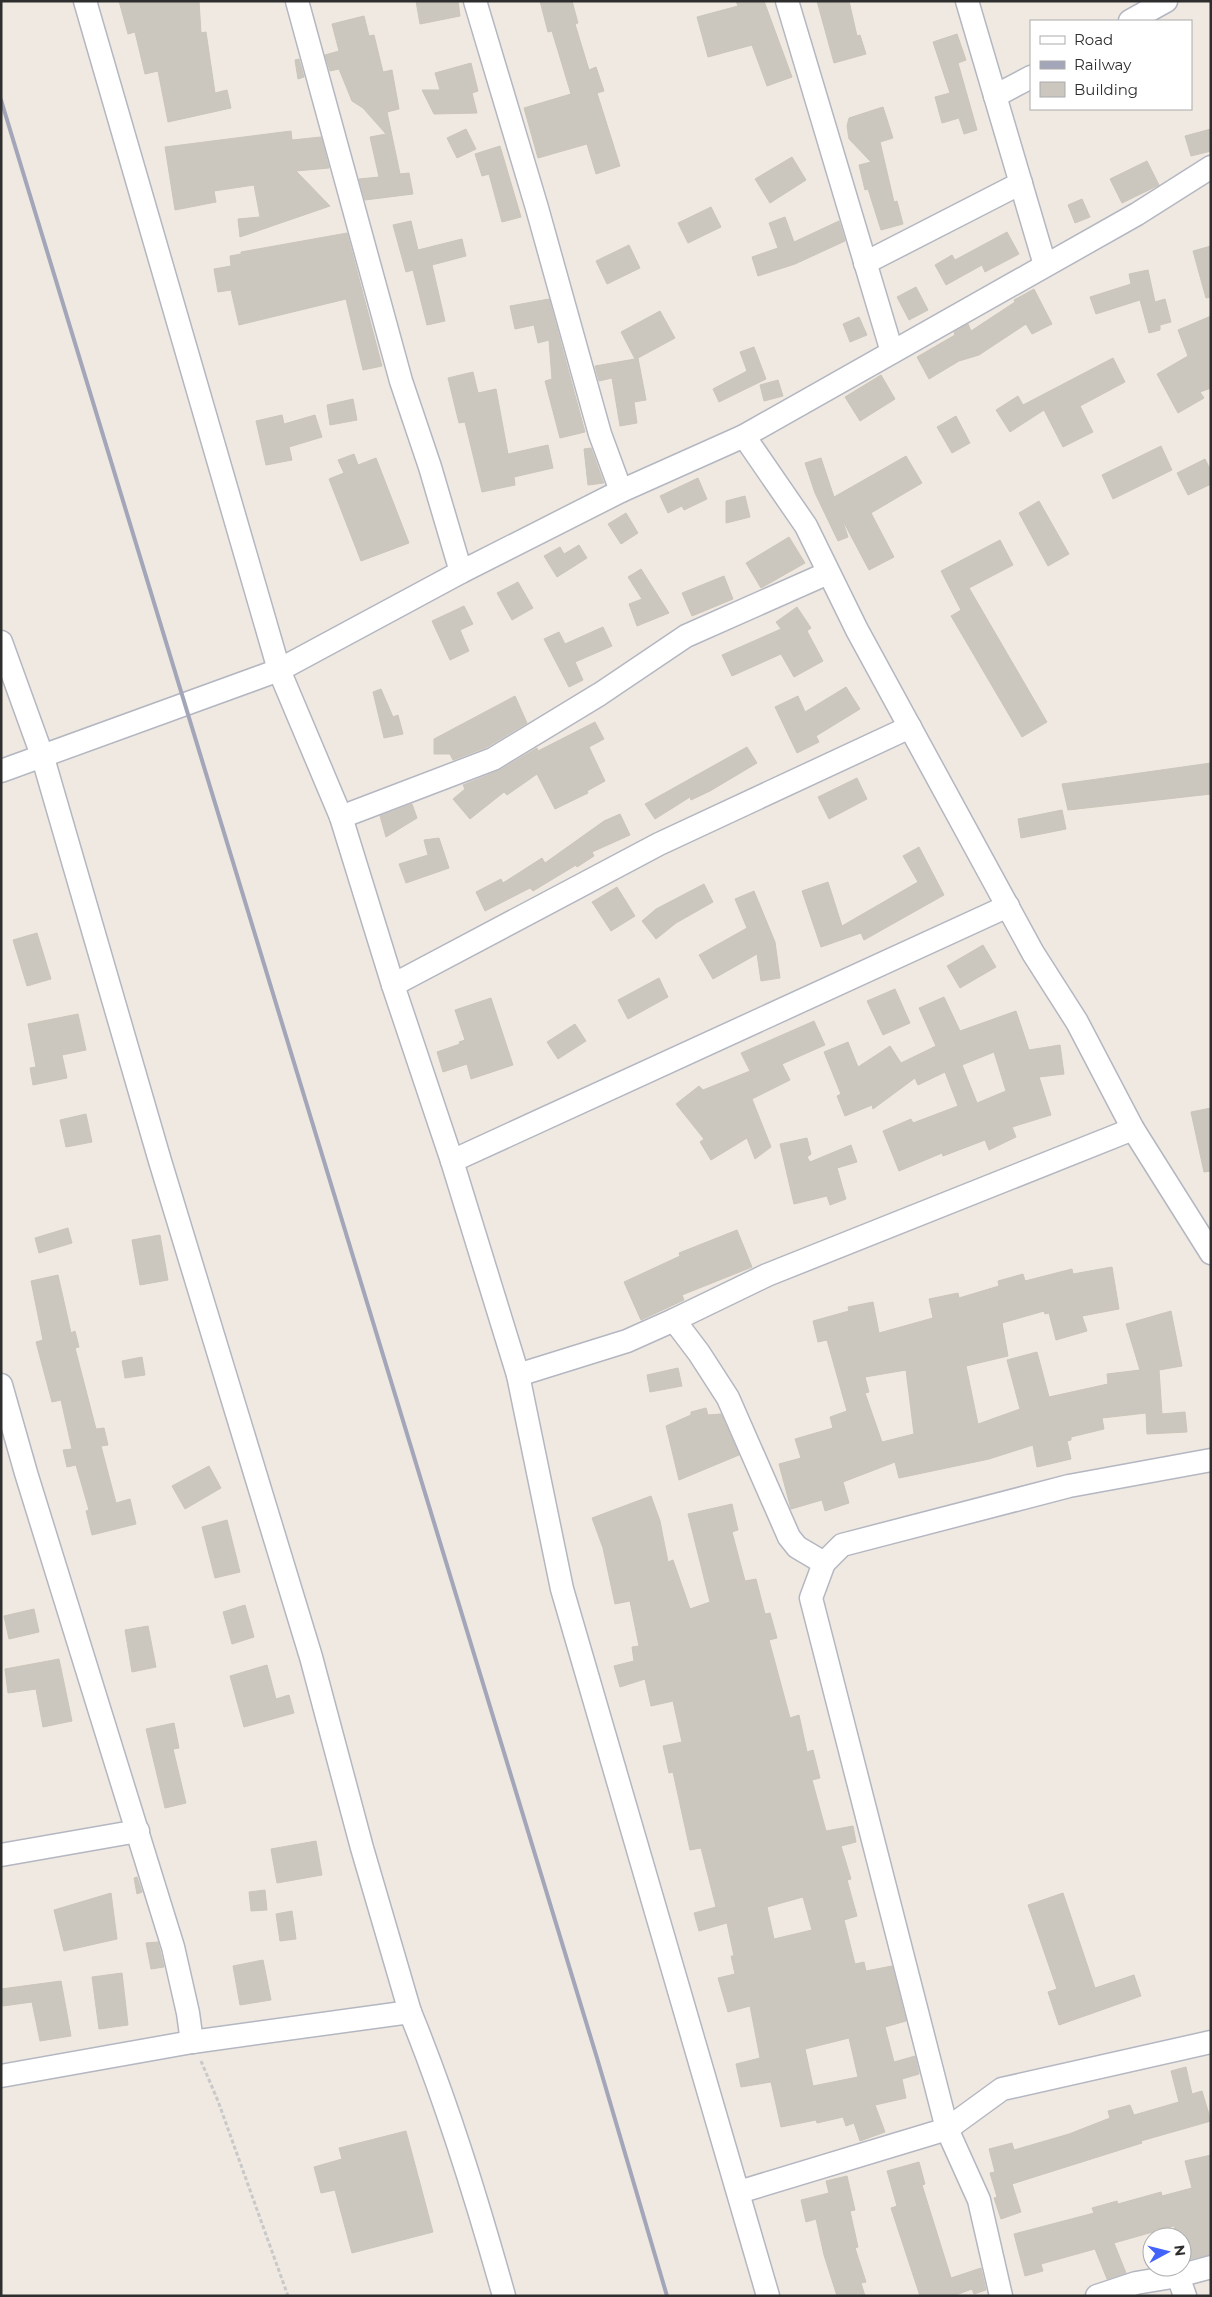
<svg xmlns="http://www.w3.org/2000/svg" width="1212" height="2297" font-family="Montserrat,sans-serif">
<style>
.building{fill:#cbc7bf;stroke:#cbc5ba;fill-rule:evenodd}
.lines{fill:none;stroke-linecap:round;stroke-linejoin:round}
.street-casing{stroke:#b4b7c1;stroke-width:25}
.path{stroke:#c9c9c9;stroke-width:3;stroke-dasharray:4 2.5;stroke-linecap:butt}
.street{stroke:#fff;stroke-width:22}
.rail{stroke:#a3a6b8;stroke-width:4}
</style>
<rect width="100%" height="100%" fill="#efe9e1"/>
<g class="building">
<polygon points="119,1 199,1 201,33 206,32 215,93 227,90 231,108 168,122 158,71 145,74 135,32 128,34"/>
<polygon points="416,1 458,1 460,16 420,24"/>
<polygon points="540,1 572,1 578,23 575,24 589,70 596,67 604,91 597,93 620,166 596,174 587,144 538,158 524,108 571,94 552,31 548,32"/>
<polygon points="736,1 764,1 792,77 767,86 752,45 708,57 697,17 738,6"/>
<polygon points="817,1 849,1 857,36 860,35 866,54 834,63"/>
<polygon points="364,16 369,36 374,35 383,72 392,70 399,109 387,112 400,174 409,173 413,194 365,200 359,179 379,177 370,137 386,134 363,108 352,101 339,69 330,71 325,55 339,51 332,24"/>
<polygon points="957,34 966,60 958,63 977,130 964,134 959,118 942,123 935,97 950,93 933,42"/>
<polygon points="299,59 304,77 298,79 295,60"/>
<polygon points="471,63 478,91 472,93 477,113 434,114 422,90 440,90 435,73"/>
<polygon points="883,107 893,138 880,142 894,202 897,201 903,224 881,230 868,189 865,190 859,165 871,162 849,139 847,126 849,118"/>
<polygon points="466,129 476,149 457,158 447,138"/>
<polygon points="1211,129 1211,151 1191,156 1185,136"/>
<polygon points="291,131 292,140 321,137 329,168 296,171 330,206 240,237 238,219 260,217 254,185 214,191 216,202 175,210 165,147"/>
<polygon points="500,146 521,217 502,222 489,174 482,176 475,154"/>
<polygon points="792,157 806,180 770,203 755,179"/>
<polygon points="1147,161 1159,185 1122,203 1110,179"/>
<polygon points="1082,199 1090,217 1075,223 1068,205"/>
<polygon points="711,207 721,227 688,243 678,223"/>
<polygon points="785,217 794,242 839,221 845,241 795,264 758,276 752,257 778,248 769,223"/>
<polygon points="411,221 418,250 462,239 466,256 432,265 445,321 427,325 413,270 406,272 393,225"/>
<polygon points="1007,232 1019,254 985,272 982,265 946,285 935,265 952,255 955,260"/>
<polygon points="347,233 382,366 363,370 346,299 239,325 231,290 218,292 214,269 231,266 230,256 241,254 241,252"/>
<polygon points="629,245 640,268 607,284 596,261"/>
<polygon points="1211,246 1211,297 1206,298 1193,251"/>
<polygon points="1148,270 1155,302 1165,299 1171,322 1160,325 1160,330 1149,333 1140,300 1096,314 1090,297 1131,284 1129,274"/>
<polygon points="916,287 928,310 909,320 897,297"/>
<polygon points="1034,289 1052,324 1032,334 1026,324 979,355 959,361 929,379 917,357 955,335 954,332 968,324 971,331 1015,302 1014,300"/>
<polygon points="549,299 585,432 560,438 545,381 552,379 549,340 538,343 534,325 515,329 510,306"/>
<polygon points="660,311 675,338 638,358 646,400 634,402 637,423 620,426 612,378 599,381 595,366 635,359 621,332"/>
<polygon points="1211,316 1211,388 1200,392 1204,398 1178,413 1157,374 1188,356 1178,330"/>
<polygon points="859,317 867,335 850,342 843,324"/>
<polygon points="754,347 766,379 719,402 713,389 747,371 740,352"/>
<polygon points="1113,358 1125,382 1080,406 1093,432 1063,447 1044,410 1010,432 996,410 1018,396 1023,405"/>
<polygon points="473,372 478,393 496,389 508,454 548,445 553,468 514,477 515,485 482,492 465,422 459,423 448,378"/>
<polygon points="881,375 895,399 860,421 845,397"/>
<polygon points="778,380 783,396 764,401 760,385"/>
<polygon points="353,399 357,420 330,425 327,405"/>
<polygon points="282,415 284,424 315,415 322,437 289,447 292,460 266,465 256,421"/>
<polygon points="956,416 970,443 952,453 937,427"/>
<polygon points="1161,446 1172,470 1113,499 1102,475"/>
<polygon points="591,448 603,481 604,483 588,485 584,449"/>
<polygon points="354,454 358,465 376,458 409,543 361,561 329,479 344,473 338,460"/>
<polygon points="906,456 922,483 871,513 894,557 869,570 842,519 848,537 838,541 815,493 805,463 821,458 834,497"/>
<polygon points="1205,459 1211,471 1211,484 1188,495 1177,473"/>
<polygon points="698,478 707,499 684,510 682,506 668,513 660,496"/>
<polygon points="745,496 750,517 726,523 726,501"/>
<polygon points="1039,501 1069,554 1048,566 1019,513"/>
<polygon points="626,513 638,533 621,544 608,524"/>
<polygon points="789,537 805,563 761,588 746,563"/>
<polygon points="1000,540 1013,565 969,588 1047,722 1022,737 951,616 961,610 941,571"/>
<polygon points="579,545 587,558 557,577 544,556 560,547 564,554"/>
<polygon points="641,569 669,613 637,626 629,604 642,599 628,577"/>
<polygon points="724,576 733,599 692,616 682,593"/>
<polygon points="518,582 533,608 512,620 497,593"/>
<polygon points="464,606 473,624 460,630 469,651 450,660 432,621"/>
<polygon points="797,607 811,628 807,631 823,661 794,677 781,654 732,676 722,655 781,629 776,622"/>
<polygon points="603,627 612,646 575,662 583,680 569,687 544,639 559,632 565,644"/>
<polygon points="846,687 860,709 816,736 819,742 797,753 775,707 798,696 805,712"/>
<polygon points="381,689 393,717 398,715 403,734 384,738 373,692"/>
<polygon points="515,696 527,723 487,747 453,760 450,754 434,754 434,739"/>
<polygon points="595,722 604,739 589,747 605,781 587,791 588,793 555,809 537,774 507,795 504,792 470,819 453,799 465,789 463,785 498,771 537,748 538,751"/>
<polygon points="747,747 757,763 710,791 691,800 690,797 655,819 645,804"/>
<polygon points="1211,763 1211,794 1068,810 1062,784"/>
<polygon points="857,778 867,799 829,819 818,797"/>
<polygon points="412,804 417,818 386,837 380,816"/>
<polygon points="1062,810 1066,829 1021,838 1018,819"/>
<polygon points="620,814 630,835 592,852 594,856 577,867 576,865 533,891 530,888 485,911 476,892 501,879 503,883 542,858 545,863 604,821"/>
<polygon points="439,838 449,868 406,883 399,864 428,855 424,840"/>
<polygon points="919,847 944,895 864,940 861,933 821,947 802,891 828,882 842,926 918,882 903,856"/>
<polygon points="704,884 713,902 676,923 656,939 642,921 656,909"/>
<polygon points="617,887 635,916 611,931 592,902"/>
<polygon points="754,891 775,942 780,978 761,981 757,954 713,979 699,955 747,928 735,899"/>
<polygon points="37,933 51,979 27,986 13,940"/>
<polygon points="983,945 996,967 960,988 947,966"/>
<polygon points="659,978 668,997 628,1019 618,1000"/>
<polygon points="895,989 910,1023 883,1035 867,1001"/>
<path d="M944,997L960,1031L1016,1011L1029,1050L1060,1045L1064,1074L1039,1077L1051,1115L1012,1127L1016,1137L989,1150L985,1140L943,1156L942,1153L899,1171L883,1131L911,1119L913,1123L958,1106L945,1072L918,1085L915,1078L873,1109L872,1105L845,1116L837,1096L841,1094L824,1052L848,1042L858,1067L890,1046L901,1063L936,1046L919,1008ZM994,1052L1006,1091L977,1103L962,1065Z"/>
<polygon points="491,998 513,1065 471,1079 467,1064 443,1072 437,1052 460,1044 459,1042 465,1040 455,1010"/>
<polygon points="78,1014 86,1050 62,1055 67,1078 33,1085 30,1068 36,1067 28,1024"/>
<polygon points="814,1021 825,1045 782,1064 790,1080 752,1099 771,1147 755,1159 747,1138 711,1160 700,1142 704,1139 676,1104 699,1086 703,1090 750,1071 741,1053"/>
<polygon points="575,1024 586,1041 558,1059 547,1042"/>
<polygon points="1211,1108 1211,1171 1204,1172 1191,1112"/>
<polygon points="86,1114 92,1142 66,1147 60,1120"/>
<polygon points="807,1138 811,1154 807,1157 810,1162 851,1145 857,1162 837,1168 846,1199 830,1205 827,1196 794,1204 780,1144"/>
<polygon points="68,1228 72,1243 39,1253 35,1238"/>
<polygon points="737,1230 752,1267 682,1295 684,1300 641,1320 624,1282 680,1256 679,1253"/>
<polygon points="160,1235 168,1280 140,1285 132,1240"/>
<path d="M1112,1267L1119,1309L1082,1316L1087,1331L1056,1340L1049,1313L1045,1314L1044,1311L1002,1323L1008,1356L966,1366L978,1424L1020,1409L1007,1360L1037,1352L1049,1397L1108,1384L1107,1374L1140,1370L1126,1324L1171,1311L1182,1366L1159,1370L1162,1414L1185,1412L1187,1432L1147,1434L1146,1413L1102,1418L1104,1429L1071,1437V1440L1067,1441L1071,1459L1037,1467L1033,1445L989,1459L899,1478L895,1462L843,1482L849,1503L825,1511L822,1500L791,1509L779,1464L801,1458L795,1439L833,1428L830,1417L847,1411L827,1340L818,1342L813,1321L849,1311L848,1307L873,1302L879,1333L933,1318L929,1299L958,1293L959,1298L999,1286L998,1281L1023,1274L1025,1281L1072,1269L1073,1274ZM906,1370L914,1434L882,1442L865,1393L869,1392L865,1377Z"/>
<polygon points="58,1275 71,1333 75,1331 79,1347 75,1348 96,1429 104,1428 108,1445 101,1446 116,1503 130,1499 136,1524 92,1535 86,1511 89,1510 76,1465 67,1467 63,1450 72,1449 61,1400 52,1402 36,1342 43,1340 31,1281"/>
<polygon points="142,1357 145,1375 125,1378 122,1361"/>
<polygon points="678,1368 682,1386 650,1392 647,1375"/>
<polygon points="706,1408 708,1415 721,1414 739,1455 679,1480 666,1426 691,1415 691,1412"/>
<polygon points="209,1466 221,1488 185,1509 172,1486"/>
<path d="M651,1496L660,1521L668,1562L673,1560L690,1609L710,1602L688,1514L732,1504L738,1530L732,1532L745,1581L756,1579L765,1614L770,1613L777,1638L769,1640L790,1718L799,1715L807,1752L813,1750L820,1778L812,1780L826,1831L853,1826L856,1842L841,1846L851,1879L847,1880L857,1916L844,1920L855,1964L864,1962L866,1971L892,1966L906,2021L885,2027L894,2062L915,2056L919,2074L902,2079L906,2098L875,2105L885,2132L860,2141L854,2123L846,2126L843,2117L817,2123L816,2120L781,2127L771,2082L741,2087L736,2064L760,2058L750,2006L728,2012L718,1978L735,1974L731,1956H734L727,1923L699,1931L694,1913L716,1907L701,1848L690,1850L673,1772L669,1773L663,1746L682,1742L673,1701L651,1706L645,1679L620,1687L614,1666L634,1661L632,1647L639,1646L630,1601L615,1604L603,1548L592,1518ZM803,1897L812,1930L774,1939L767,1907ZM849,2038L858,2077L813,2086L805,2049Z"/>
<polygon points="227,1520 240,1572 215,1578 202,1527"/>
<polygon points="245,1605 254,1637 232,1644 223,1612"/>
<polygon points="34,1609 39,1632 9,1639 4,1616"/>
<polygon points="148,1626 156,1667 132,1672 125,1630"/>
<polygon points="59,1659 72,1721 43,1727 36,1689 8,1693 5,1669"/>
<polygon points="267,1665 276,1699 289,1695 294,1713 244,1727 230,1676"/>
<polygon points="174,1723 179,1748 173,1749 186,1803 165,1808 146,1729"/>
<polygon points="316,1841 322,1875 277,1883 271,1849"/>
<polygon points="137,1877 142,1892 137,1894 134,1878"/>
<polygon points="265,1890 267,1910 251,1911 249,1892"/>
<polygon points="111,1893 117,1939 64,1951 54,1910"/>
<polygon points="1063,1893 1095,1988 1134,1975 1141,1996 1059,2025 1048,1992 1057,1989 1028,1905"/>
<polygon points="292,1911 296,1939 280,1941 276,1914"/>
<polygon points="158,1942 164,1967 151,1969 146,1943"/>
<polygon points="263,1960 271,2000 240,2005 233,1966"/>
<polygon points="122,1973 128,2025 99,2029 92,1977"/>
<polygon points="61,1981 71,2036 40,2041 32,2002 3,2006 1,1989"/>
<polygon points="1186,2067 1192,2094 1202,2091 1211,2121 1141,2141 1142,2143 1012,2184 1021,2212 1001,2219 994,2198 997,2197 990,2173 995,2172 989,2149 1012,2143 1014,2150 1069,2134 1110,2118 1108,2111 1130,2105 1134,2115 1179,2102 1171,2071"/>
<polygon points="406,2131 433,2232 352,2253 335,2190 321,2193 314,2167 342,2159 339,2148"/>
<polygon points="1211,2155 1211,2254 1182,2261 1182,2237 1177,2237 1174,2226 1114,2243 1126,2273 1107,2279 1095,2249 1041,2264 1043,2271 1025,2276 1014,2234 1094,2213 1092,2208 1117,2201 1118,2204 1161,2192 1162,2196 1192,2188 1185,2161"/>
<polygon points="919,2162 925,2184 922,2185 951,2278 981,2268 986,2290 974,2294 972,2289 953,2296 920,2296 891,2208 897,2206 887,2171"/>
<polygon points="847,2176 855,2210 850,2211 858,2247 855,2248 866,2282 861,2283 865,2296 837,2296 824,2255 816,2219 806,2222 801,2200 829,2193 826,2181"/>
</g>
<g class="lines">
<g class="street-casing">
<g id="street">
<polyline points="85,1 279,670 341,817 393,985 452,1161 518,1375 562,1589 768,2296"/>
<polyline points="297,1 401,381 430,467 461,572"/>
<polyline points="475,1 537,208 600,434 621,491"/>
<polyline points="787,1 892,352"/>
<polyline points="967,1 1045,265"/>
<polyline points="1130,21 1166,1"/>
<polyline points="995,96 1031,77"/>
<polyline points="865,263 1021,183"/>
<polyline points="744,436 806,526 857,630 1033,953 1077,1022 1133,1129 1211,1253"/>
<polyline points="1,642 43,758 160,1161 311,1657 362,1848 410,2012"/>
<polyline points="1,771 279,670 461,572 621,491 744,436 1137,214 1211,167"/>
<polyline points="341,817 493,759 600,694 686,636 828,573"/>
<polyline points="393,985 659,844 910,727"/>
<polyline points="452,1161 1008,906"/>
<polyline points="674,1320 767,1275 1133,1129"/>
<polyline points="518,1375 627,1341 674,1320 699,1353 728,1398 789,1537 797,1547 824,1563"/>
<polyline points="1,1385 26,1473 173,1947 188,2013 192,2042"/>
<polyline points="1,1855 138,1831"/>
<path d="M1,2076L192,2042L410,2012C448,2105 477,2200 504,2296"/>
<polyline points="739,2192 947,2129 1002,2089 1211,2042"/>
<polyline points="1178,2276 1185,2296"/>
<polyline points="1001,2296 979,2200 947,2129 811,1598 824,1563 842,1545 1069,1486 1211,1460"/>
<polyline points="1097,2296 1136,2283 1178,2276 1211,2267"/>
</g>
</g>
<polyline class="path" points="201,2061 218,2101 288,2296"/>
<use href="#street" class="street"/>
<polyline class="rail" points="1,100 597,2058 667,2296"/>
</g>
<rect width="1212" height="2297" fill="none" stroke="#2e2e2e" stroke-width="5"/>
<rect x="1030" y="20" width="162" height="90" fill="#ffffff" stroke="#ababab"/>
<rect x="1040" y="36" width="25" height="8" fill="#ffffff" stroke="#ababab"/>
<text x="1074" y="45" font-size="15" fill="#2e2e2e">Road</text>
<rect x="1040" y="61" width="25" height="8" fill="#a3a6b8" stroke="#ababab"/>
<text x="1074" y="70" font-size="15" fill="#2e2e2e">Railway</text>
<rect x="1040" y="82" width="25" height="15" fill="#cbc7bf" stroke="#ababab"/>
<text x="1074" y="95" font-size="15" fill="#2e2e2e">Building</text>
<g transform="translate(1167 2252) rotate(83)"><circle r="24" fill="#ffffff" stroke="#ababab"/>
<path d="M0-4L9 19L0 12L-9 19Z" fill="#4264fb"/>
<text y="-8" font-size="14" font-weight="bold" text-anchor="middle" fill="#2e2e2e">N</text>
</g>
</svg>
